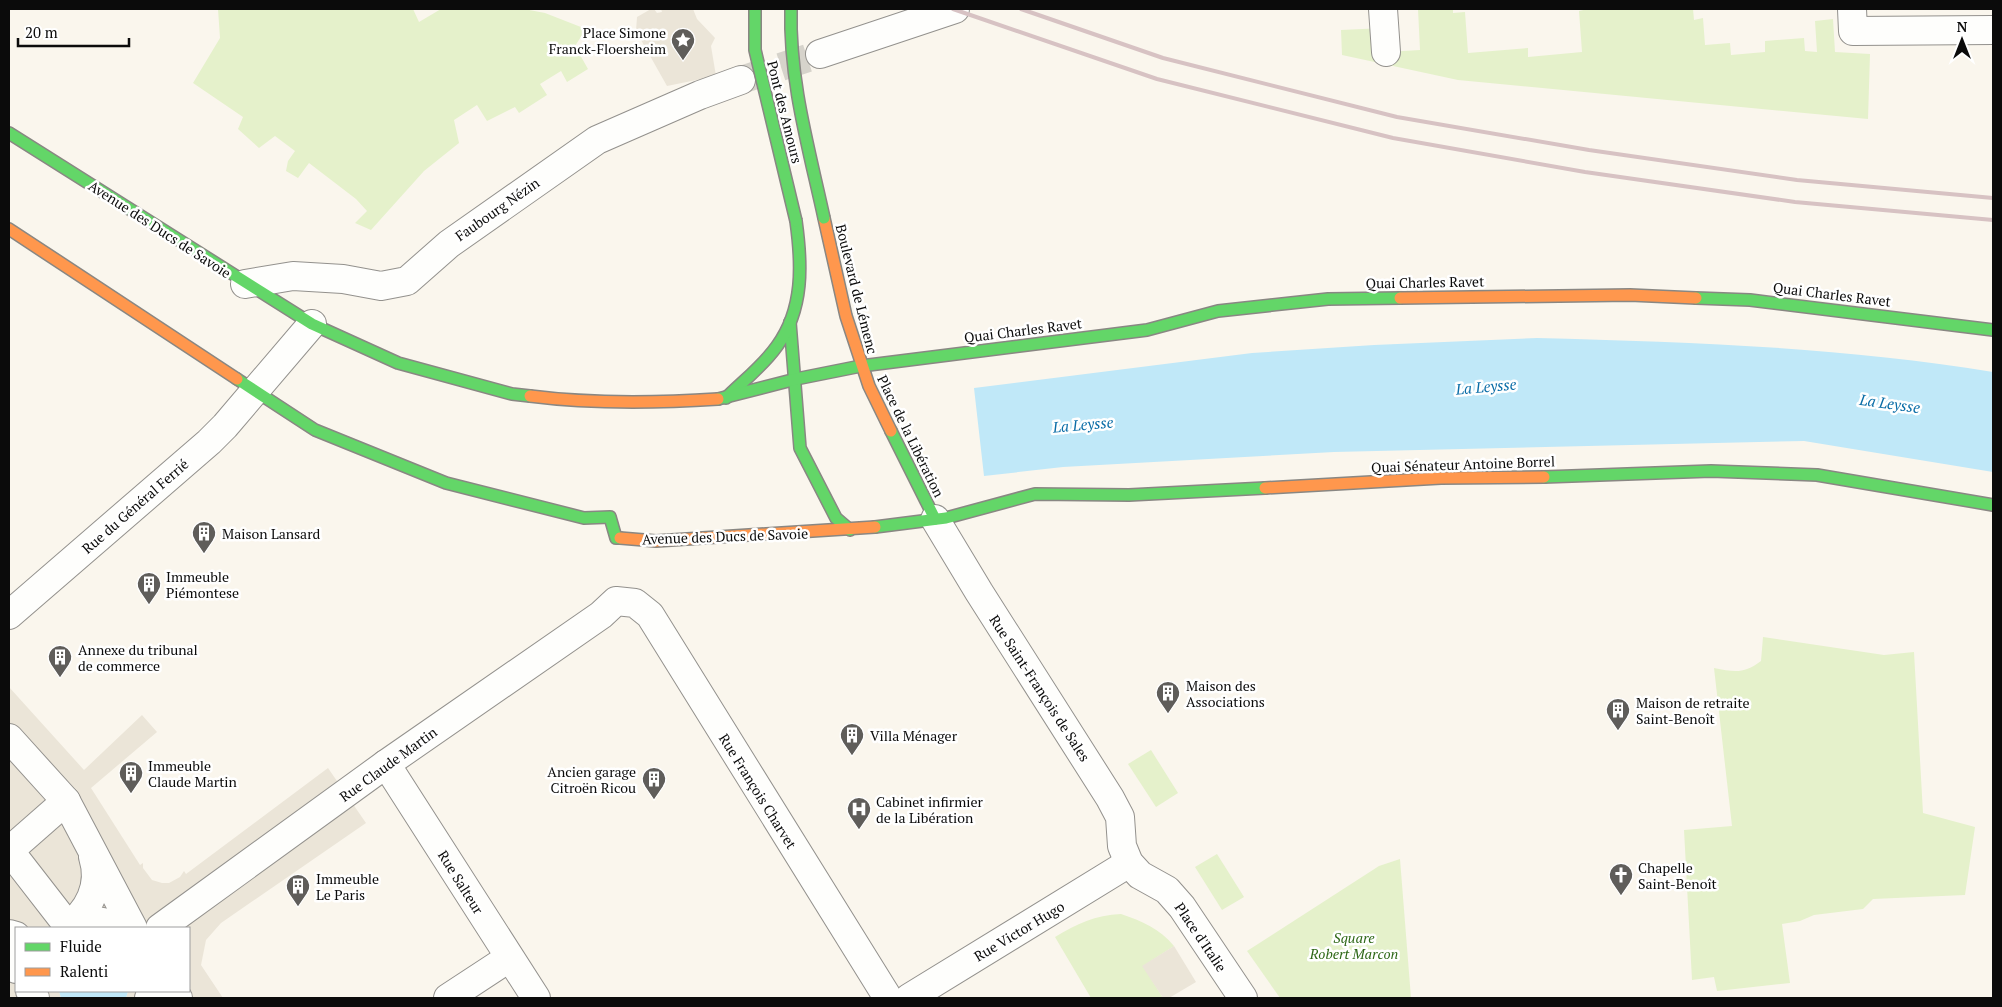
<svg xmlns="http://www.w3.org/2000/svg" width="2002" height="1007" font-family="'PT Serif',serif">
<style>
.green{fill:#e5f1cb}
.plaza{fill:#ebe5d8}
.water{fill:#c0e8f8}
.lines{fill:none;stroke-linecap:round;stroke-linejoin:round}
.street-tunnel{stroke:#d6d3cb;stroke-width:28;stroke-dasharray:28 14;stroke-linecap:butt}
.street-casing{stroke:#93918d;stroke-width:30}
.fast-casing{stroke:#898783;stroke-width:14}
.slow-casing{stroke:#898783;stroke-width:14}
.street{stroke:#fefefc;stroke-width:28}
.fast{stroke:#63d668;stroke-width:11}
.slow{stroke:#ff974d;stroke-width:11}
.rail{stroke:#d7c2c3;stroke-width:4}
.fast-bridge-casing{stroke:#898783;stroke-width:14;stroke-linecap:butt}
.fast-bridge{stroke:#63d668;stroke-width:11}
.labels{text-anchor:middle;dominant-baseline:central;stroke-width:5;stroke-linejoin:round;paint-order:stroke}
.poi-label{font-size:14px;fill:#0b0b0b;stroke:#fff;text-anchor:start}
.street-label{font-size:14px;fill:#0b0b0b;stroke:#fff}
.park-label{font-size:14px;font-style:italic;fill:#2d6716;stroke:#fff}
.water-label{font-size:15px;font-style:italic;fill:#0a6da7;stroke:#fff}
</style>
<rect width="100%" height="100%" fill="#faf6ed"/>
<g class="green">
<polygon points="218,9 413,9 419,22 441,9 524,9 545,13 586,29 575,46 588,69 567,82 561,71 540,84 547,95 519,113 515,107 487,121 477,105 454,120 459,143 424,171 371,230 355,223 367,211 356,199 309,163 298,178 286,171 288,161 295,151 275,136 259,148 238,129 243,117 193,83 220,38"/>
<polygon points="1418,9 1453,9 1453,13 1465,12 1468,53 1528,48 1528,57 1582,52 1579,11 1588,9 1693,9 1694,20 1703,18 1705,45 1730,43 1731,55 1765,52 1765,41 1804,38 1805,51 1817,52 1815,21 1833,19 1835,52 1870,54 1868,119 1458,80 1342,55 1341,30 1384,28 1386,52 1420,50"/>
<path d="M1763,637L1884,655L1914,652L1923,813L1975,827L1965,895L1873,899L1863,909L1814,915L1800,921L1782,924L1790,983L1717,991L1714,977L1692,980L1684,830L1732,826L1714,668C1735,672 1744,674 1761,661Z"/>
<polygon points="1151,750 1178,793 1156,807 1128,764"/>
<polygon points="1217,854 1244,897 1222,910 1195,867"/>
<polygon points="1400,859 1411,998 1280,998 1247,951 1379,866"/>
<path d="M1121,914C1142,921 1160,929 1174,946L1143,966L1163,998H1091L1055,937C1077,924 1095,915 1121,914Z"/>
</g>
<g class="plaza">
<polygon points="651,9 654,9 657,13 662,12 661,9 693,9 697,19 715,38 711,46 716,76 667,86 636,31 637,17"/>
<polygon points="9,687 84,770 142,715 157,732 91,788 140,865 143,863 143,868 152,880 162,883 169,883 180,877 184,871 186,874 328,768 366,823 221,923 206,940 201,965 223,998 126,998 128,991 189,991 189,928 16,928 16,991 59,991 61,998 9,998"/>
<polygon points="1174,946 1196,982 1169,998 1163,998 1142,966"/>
</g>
<g class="water">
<path d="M1537,338C1690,342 1842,347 1993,372V472L1804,441L1334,452L1063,467L984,476L974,388L1252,353L1374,345Z"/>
<polygon points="59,991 128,991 126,998 61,998"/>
</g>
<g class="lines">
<polyline class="street-tunnel" points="741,80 820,54"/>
<g class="street-casing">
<g id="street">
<polyline points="1383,9 1386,52"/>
<polyline points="1852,9 1853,31 1993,30"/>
<polyline points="820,54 955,9"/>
<polyline points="245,284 293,276 343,279 381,286 407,281 449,244 597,140 700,95 741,80"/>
<polyline points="935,519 979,592 1110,798 1120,817 1122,846 1129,863 1140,875 1167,890 1182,907 1243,998"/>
<polyline points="9,615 209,442 225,426 312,324"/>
<polyline points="9,738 66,801 133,928"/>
<polyline points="386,764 536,998"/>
<polyline points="9,850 68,926"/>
<polyline points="9,851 66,801"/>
<path d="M65,928C89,912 102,885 93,857"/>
<path d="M65,928C83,919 104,919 121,928"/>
<polyline points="160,928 386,764 601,615 616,601 635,603 650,615 888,998"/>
<polyline points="9,934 16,936"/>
<polyline points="9,957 16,969"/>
<polyline points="30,991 35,998"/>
<polyline points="173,991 178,998"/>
<polyline points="149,998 152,991"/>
<polyline points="448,998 509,958"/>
<polyline points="909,998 1129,863"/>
</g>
</g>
<g class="fast-casing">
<g id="fast">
<polyline points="9,133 312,324 398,363 512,394 530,396"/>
<polyline points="1696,298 1750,300 1993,330"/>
<polyline points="790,322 800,448 836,518 850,530"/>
<polyline points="237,379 315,430 446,483 584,518 610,517 616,538 620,538"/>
<path d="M726,398C743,381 763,366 777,346C804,309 802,264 796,221"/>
<polyline points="718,399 796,379 861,366 1147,330 1218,311 1328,299 1400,298"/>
<polyline points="891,431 935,519"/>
<polyline points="1544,477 1711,471 1817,475 1993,505"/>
<polyline points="875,527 946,518 1035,494 1129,495 1265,488"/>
</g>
</g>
<g class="slow-casing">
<g id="slow">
<polyline points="824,218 846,316 869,386 891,431"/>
<polyline points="9,229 237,379"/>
<polyline points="1400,298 1630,295 1696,298"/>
<path d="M530,396C592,404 655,403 718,399"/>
<polyline points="1265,488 1441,478 1544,477"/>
<polyline points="620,538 656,541 875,527"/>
</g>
</g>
<use href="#street" class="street"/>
<use href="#fast" class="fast"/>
<use href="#slow" class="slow"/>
<g class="rail">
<polyline points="953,9 1157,79 1393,138 1585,172 1795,202 1993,220"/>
<polyline points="1021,9 1163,58 1397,117 1589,150 1797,180 1993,198"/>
</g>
<g class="fast-bridge-casing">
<g id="fast-bridge">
<polyline points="755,9 755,50 796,221"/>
<path d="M791,9C789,80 809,149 824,218"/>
</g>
</g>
<use href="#fast-bridge" class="fast-bridge"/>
</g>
<defs>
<g id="sight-pin" transform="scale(1.25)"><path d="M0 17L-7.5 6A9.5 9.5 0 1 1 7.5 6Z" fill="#5f5d5a" stroke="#fff"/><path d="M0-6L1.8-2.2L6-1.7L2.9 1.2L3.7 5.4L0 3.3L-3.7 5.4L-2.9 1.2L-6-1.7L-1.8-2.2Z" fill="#fff"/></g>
<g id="building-pin" transform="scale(1.25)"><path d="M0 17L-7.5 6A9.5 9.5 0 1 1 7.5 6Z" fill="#5f5d5a" stroke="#fff"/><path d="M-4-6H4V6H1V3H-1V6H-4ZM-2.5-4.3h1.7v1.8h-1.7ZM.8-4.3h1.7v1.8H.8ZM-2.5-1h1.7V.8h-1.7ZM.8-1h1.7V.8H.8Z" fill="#fff"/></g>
<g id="hospital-pin" transform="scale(1.25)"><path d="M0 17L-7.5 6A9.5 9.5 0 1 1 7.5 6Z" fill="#5f5d5a" stroke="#fff"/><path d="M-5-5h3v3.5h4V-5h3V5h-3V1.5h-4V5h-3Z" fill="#fff"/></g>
<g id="church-pin" transform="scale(1.25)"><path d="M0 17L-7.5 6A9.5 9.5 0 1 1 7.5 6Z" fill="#5f5d5a" stroke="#fff"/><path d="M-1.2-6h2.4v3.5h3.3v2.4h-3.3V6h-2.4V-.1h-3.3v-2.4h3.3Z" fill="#fff"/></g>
</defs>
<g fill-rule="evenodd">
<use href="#sight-pin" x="683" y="40"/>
<use href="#building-pin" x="204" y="533"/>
<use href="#building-pin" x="149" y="584"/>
<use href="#building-pin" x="60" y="657"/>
<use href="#building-pin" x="1168" y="693"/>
<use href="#building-pin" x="1618" y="710"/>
<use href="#building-pin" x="852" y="735"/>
<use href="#building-pin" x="131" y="773"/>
<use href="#building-pin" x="654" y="779"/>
<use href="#hospital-pin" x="859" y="809"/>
<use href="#church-pin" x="1621" y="875"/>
<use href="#building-pin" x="298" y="886"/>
</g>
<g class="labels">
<g class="poi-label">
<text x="666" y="32" text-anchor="end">Place Simone<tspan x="666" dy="16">Franck-Floersheim</tspan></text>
<text x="222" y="533">Maison Lansard</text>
<text x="166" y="576">Immeuble<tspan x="166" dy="16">Piémontese</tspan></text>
<text x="78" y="649">Annexe du tribunal<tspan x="78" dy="16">de commerce</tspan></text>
<text x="1186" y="685">Maison des<tspan x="1186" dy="16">Associations</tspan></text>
<text x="1636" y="702">Maison de retraite<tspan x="1636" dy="16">Saint-Benoît</tspan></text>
<text x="870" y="735">Villa Ménager</text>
<text x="148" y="765">Immeuble<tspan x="148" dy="16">Claude Martin</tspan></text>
<text x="636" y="771" text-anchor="end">Ancien garage<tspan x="636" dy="16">Citroën Ricou</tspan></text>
<text x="876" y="801">Cabinet infirmier<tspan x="876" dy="16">de la Libération</tspan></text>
<text x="1638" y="867">Chapelle<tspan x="1638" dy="16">Saint-Benoît</tspan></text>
<text x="316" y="878">Immeuble<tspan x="316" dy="16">Le Paris</tspan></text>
</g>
<g class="street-label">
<text transform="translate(785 112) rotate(76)">Pont des Amours</text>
<text transform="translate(497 209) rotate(-35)">Faubourg Nézin</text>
<text transform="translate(160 229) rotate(33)">Avenue des Ducs de Savoie</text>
<text transform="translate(1425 282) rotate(-1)">Quai Charles Ravet</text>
<text transform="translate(857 289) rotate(76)">Boulevard de Lémenc</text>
<text transform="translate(1832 294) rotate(7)">Quai Charles Ravet</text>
<text transform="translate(1023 330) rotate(-7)">Quai Charles Ravet</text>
<text transform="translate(911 436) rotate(64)">Place de la Libération</text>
<text transform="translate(1463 464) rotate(-2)">Quai Sénateur Antoine Borrel</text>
<text transform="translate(135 506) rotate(-41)">Rue du Général Ferrié</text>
<text transform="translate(725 536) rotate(-2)">Avenue des Ducs de Savoie</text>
<text transform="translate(1040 688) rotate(57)">Rue Saint-François de Sales</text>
<text transform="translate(388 764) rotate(-36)">Rue Claude Martin</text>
<text transform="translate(758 791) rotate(58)">Rue François Charvet</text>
<text transform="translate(461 882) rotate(58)">Rue Salteur</text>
<text transform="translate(1019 931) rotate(-31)">Rue Victor Hugo</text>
<text transform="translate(1201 937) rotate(56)">Place d'Italie</text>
</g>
<g class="park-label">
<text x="1354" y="937">Square<tspan x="1354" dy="16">Robert Marcon</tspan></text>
</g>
<g class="water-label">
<text transform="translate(1486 386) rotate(-5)">La Leysse</text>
<text transform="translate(1890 403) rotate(8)">La Leysse</text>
<text transform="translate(1083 424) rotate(-5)">La Leysse</text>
</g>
</g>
<rect width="2002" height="1007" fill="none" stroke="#0b0b0b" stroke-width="20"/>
<rect x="15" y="927" width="175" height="65" fill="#ffffff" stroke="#9d9d9d"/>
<rect x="25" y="943" width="25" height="8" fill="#63d668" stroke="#9d9d9d"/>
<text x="60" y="952" font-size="15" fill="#0b0b0b">Fluide</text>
<rect x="25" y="968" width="25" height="8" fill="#ff974d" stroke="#9d9d9d"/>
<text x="60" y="977" font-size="15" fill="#0b0b0b">Ralenti</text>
<g transform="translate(1962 40)" stroke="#ffffff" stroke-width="4" paint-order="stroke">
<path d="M0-4L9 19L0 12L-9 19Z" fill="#0b0b0b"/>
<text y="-8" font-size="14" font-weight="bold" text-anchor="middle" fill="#0b0b0b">N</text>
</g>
<path d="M18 38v8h111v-8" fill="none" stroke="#0b0b0b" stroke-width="2.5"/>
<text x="25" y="38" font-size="15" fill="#0b0b0b" stroke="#ffffff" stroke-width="4" paint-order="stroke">20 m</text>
</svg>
